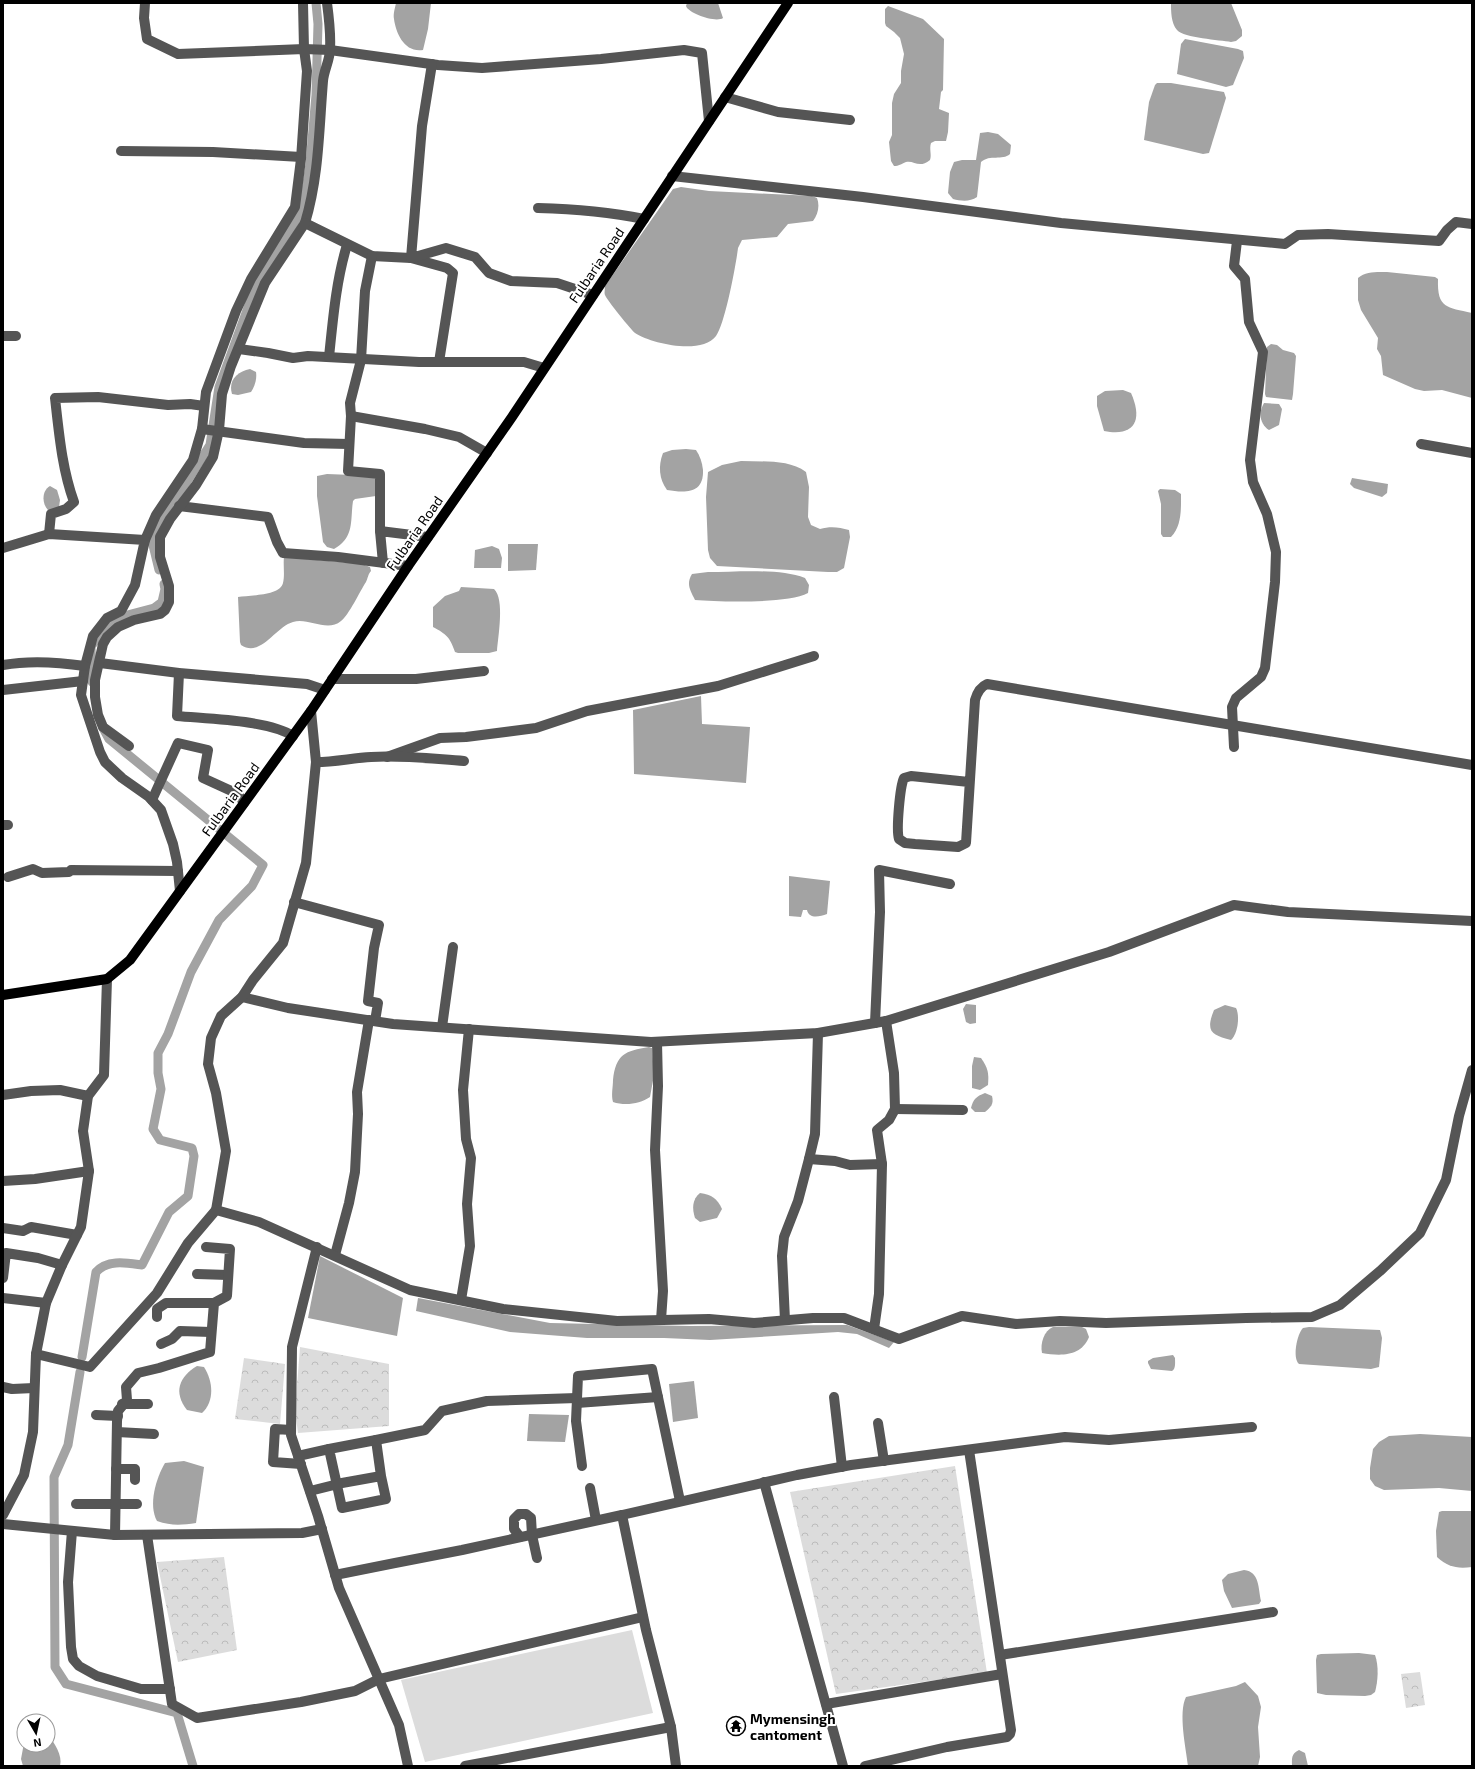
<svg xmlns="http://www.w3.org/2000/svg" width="1475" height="1769" font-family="'Exo 2',sans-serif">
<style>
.park{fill:url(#park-crowns)}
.pitch{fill:#dcdcdc}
.water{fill:#a3a3a3}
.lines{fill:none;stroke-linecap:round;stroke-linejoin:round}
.canal{stroke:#a3a3a3;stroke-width:9}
.minor{stroke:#555;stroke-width:10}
.major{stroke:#000;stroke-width:10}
.labels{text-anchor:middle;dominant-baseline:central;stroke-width:4;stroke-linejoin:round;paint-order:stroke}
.street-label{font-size:14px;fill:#000;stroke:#fff}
.poi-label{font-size:14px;font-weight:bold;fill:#000;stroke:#fff;text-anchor:start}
</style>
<defs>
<pattern id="park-crowns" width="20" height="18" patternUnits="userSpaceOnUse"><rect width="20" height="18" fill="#dcdcdc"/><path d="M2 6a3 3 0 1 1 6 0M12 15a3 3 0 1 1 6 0" fill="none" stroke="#bbb"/></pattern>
</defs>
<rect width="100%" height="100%" fill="#fff"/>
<g class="park">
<polygon points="300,1347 389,1364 389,1426 298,1433 295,1411"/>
<polygon points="244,1358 285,1364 280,1424 235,1419"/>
<polygon points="955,1466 987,1673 836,1694 790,1492"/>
<polygon points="224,1557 237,1650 178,1662 157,1562"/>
<polygon points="1420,1672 1425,1705 1406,1708 1401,1674"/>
</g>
<polygon class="pitch" points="632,1630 653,1713 425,1762 401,1680"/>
<g class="water">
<path d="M396,3H431L428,29L423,50C405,53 396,34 394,19C393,14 395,8 396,3Z"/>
<path d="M687,3H718L723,18C716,23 689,14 686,6Z"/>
<path d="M1171,3H1231L1242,30V36L1236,41L1231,42C1220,40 1184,38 1177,30C1171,23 1171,11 1171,3Z"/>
<path d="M888,6L923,19L944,39L943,90L941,92L939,109L949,113L948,132L946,141H935L931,143C929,149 932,155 930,160C919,169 914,160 906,162C901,164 899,166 894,166L891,161L889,142L892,135V103L894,94L901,83V71L904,54L900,38L894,32L886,26L885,23V9Z"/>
<polygon points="1185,39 1238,49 1243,51 1244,58 1233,85 1226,87 1177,74 1181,44"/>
<polygon points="1157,83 1171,83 1224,92 1226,98 1209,153 1203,154 1144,140 1149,102 1155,85"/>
<path d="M988,132L998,134L1011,145L1010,154C1002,161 990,154 981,162L977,197C970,202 961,201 953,199L948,193L950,172L954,162L962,160H976L980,133Z"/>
<path d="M681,187L709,191L812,196L817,198C820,206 818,214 813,221L788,224L777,237L742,240L738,248C736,265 725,324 716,336C702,355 652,344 635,333C632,331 606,299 605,295C604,293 605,289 605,286L673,189Z"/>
<path d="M1387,272L1435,277L1438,279C1437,309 1447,307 1472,313V398L1442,390L1424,391L1415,389L1383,375L1381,356L1377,349L1378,338L1361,310L1358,300V278C1366,271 1377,272 1387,272Z"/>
<polygon points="1271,344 1277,345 1283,350 1294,353 1296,356 1293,394 1292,400 1266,397 1265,394 1267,347"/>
<path d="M250,369L256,372C257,379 255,386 251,392L238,395L232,394C228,380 237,372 250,369Z"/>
<path d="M1123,390L1131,393C1143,420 1135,437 1104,431L1097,406V396L1105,391Z"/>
<path d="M1264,403L1279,404L1282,409L1279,425L1269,430C1260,424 1258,413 1264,403Z"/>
<path d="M686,449L696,450C700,456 702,462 703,470C704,494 685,493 667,490C659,479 658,466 663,453L672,450Z"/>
<path d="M741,461C763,462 788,459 806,472L809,487L808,517L811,525L820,529C830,526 839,527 849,530L850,537L844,568L837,572H828L717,566L710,558L708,550L706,497L708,472L722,465Z"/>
<path d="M327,474L378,476L376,496L355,499L353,501C350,521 355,537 334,549L327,547L323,542L317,496V476Z"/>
<polygon points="1352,478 1388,484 1387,493 1382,497 1354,488 1350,484"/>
<path d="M50,486L57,490L60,500L59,507L49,511C42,505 41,491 50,486Z"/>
<path d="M1160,489L1175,490L1181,494C1181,508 1182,526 1171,537H1163L1161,534V504L1158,491Z"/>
<polygon points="508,544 538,544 536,570 508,571"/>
<polygon points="492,546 499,549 502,558 501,568 474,568 475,550"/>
<path d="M284,557L362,564L370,567L371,571C368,574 368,578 366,582C360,591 349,615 341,621C327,633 308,617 293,622C275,627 261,658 241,645L240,642L238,597C250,595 280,596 283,583C285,575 283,565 284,557Z"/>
<path d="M708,572C737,572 779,568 805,578L809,585L808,593C787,604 720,602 695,600C690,590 686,584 692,574Z"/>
<path d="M461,587L494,589C505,599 498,637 497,651L489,653H458L455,652C450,637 446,634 433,627V607L445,596L459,591Z"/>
<polygon points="701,696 702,724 750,727 746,783 634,774 633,710"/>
<path d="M789,876L830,881L827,914C819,917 809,919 807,910H803L801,917L789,916Z"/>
<polygon points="966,1004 976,1005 976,1023 970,1024 966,1022 963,1009"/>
<path d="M1225,1005L1236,1008C1240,1016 1238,1033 1231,1040C1212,1035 1205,1032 1214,1010Z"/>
<path d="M649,1047L652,1048L654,1075L650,1097C640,1104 625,1106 613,1102C611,1095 613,1087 613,1080C616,1054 625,1051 649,1047Z"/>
<path d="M974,1057L981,1058C988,1068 989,1073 988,1085L980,1090L972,1088V1066Z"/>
<path d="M985,1093L992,1096C994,1104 991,1107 985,1112H975L971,1108C973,1099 977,1096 985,1093Z"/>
<path d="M700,1193C712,1195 717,1198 722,1209L717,1218L700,1222L695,1218C692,1209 692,1199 700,1193Z"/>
<polygon points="320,1256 403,1298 397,1336 308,1318"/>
<polygon points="418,1298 550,1323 690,1326 847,1325 894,1342 889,1348 857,1334 838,1332 710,1340 664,1338 587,1338 510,1332 416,1311"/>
<path d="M1053,1327H1082L1086,1329L1089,1337C1081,1357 1060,1356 1042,1353C1040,1343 1044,1331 1053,1327Z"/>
<path d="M1309,1327L1380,1330L1382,1338L1379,1367L1371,1369L1299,1364C1292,1358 1297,1334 1303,1328Z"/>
<path d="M1173,1355L1175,1358C1175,1362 1176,1369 1172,1371L1151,1369L1148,1363V1361L1153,1358Z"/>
<path d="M197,1366L204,1367C213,1381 215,1401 202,1413L187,1410C173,1392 179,1377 197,1366Z"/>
<polygon points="694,1381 698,1418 673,1422 669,1384"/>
<polygon points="529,1414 569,1415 565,1442 527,1441"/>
<polygon points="1420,1434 1472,1437 1472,1491 1439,1488 1384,1490 1375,1486 1370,1479 1370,1468 1373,1449 1379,1442 1389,1436"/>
<path d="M184,1461L204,1467L196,1523C182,1525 171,1526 157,1521C148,1505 156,1478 165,1463Z"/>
<path d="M1442,1511H1472V1567C1457,1569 1448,1567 1437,1557L1436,1531L1439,1512Z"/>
<path d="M1244,1570C1260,1572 1258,1588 1261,1601L1259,1604L1232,1608L1224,1591L1222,1580L1228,1574Z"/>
<path d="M1359,1653L1375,1655C1379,1666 1378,1681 1375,1692L1371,1695L1365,1696L1326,1695L1317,1693L1316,1660L1317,1655L1321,1654Z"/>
<path d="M1245,1682L1258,1696L1261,1707L1258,1727L1260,1757L1258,1766H1188C1186,1748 1178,1713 1186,1697L1236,1686Z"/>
<path d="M48,1734C54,1743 63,1755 60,1766H23L21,1759L24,1743V1745H48Z"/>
<path d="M1299,1750L1305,1753L1308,1766H1292C1292,1758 1291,1754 1299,1750Z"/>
</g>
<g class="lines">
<g class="canal">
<polyline points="159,570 152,541 155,532 210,445 219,387 258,280 303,209 310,164 316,95 318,24 316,3"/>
<polyline points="92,682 91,646 116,618 154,608 162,602 165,589 164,584"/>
<path d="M82,1357L96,1272C108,1259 127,1263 142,1265L169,1212L188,1196L194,1156L192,1148L160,1140L153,1129L161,1089L158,1073V1053L168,1034L191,972L219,920L252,886L263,865L109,739L103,728"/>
<polyline points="80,1372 68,1445 54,1477 55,1667 66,1684 177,1713 193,1766"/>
</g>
<g class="minor">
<polyline points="145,3 144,18 147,39 178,54 304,49 330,50 438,65 482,68 601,59 684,50 702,53 709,121"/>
<path d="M327,3C329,18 331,33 330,49C330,60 324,70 323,81C319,129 319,177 305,223L372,256L411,258L447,268L453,273L439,362"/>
<polyline points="432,64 422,126 411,258 446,248 475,257 489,273 511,281 557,283 593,295"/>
<polyline points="725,97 778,112 850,120"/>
<polyline points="121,151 213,152 301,157"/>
<polyline points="672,176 863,197 1061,223 1285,244 1298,235 1328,234 1439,241 1447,230 1456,222 1472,224"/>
<path d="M538,208C574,209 609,212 644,219"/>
<polyline points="372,256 365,291 361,360 350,403 351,416 348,471 380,474 380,531"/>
<polyline points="3,336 16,336"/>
<polyline points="239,349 268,353 293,358 308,356 419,362 524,362 544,368"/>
<path d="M329,357C333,319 336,281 347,245"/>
<polyline points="351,416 425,429 459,437 487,453"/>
<polyline points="202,429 304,443 349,444"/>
<polyline points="1421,444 1472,453"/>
<polyline points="179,506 268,517 277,542 283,553 338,557 408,566"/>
<path d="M49,534L51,514L66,509L74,502C62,469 59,433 55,398L98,397L168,405L190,404L204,406"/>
<polyline points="145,540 156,515 193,460 202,429 206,392 236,311 251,279 295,207 301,159 307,71 304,49 303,3"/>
<polyline points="3,548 49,534 145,540 135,585 121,611 107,618 93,636 85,666 81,695 100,752 105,762 122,778 149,797 161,810 173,844 177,862 180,891"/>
<polyline points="383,563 380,531 428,537"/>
<polyline points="100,663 179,673 307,684 325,690"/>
<path d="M3,665C30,660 58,662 85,666"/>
<path d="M179,673L177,716C208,719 268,720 293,736"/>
<polyline points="332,679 416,679 484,671"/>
<polyline points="3,690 83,681"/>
<polyline points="129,746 103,727 98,715 95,697 95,680 103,644 107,637 118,627 134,620 160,614 165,610 169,602 169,586 160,557 160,537 170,519 196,485 213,457 219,430 222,394 231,366 265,283 305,223"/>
<polyline points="1234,747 1232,707 1236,698 1261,677 1265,668 1275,582 1276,552 1267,514 1253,482 1250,460 1263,352 1249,322 1245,279 1234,266 1237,241"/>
<polyline points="387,757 440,738 466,737 536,728 587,711 718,686 814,656"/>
<path d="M316,762C335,762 352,758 371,757C402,755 434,759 464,761"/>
<path d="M969,782L911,776L904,778C900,786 896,830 899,839L905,843L915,844L958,847L966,843L975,700C977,693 980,687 987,684L1472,765"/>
<polyline points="152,800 178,743 208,750 203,778 238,794 244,803"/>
<polyline points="3,825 8,825"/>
<polyline points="8,877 33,869 42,873 69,872 71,870 178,871"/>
<polyline points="294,902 379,925 374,948 368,1001 378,1003 375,1021"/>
<polyline points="242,997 288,1008 393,1024 651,1042 818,1033 886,1021 1109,952 1234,905 1288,912 1472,921"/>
<polyline points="875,1023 880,912 879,870 950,884"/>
<polyline points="442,1027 453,947"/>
<polyline points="818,1033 815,1134 809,1159 835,1161 850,1165 882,1164 879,1294 874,1329"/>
<polyline points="657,1042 658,1086 655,1150 663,1291 661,1320"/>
<polyline points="3,1095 31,1091 60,1090 88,1096"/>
<polyline points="895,1109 963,1110"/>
<polyline points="882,1164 877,1130 889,1120 895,1109 894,1073 886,1021"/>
<polyline points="3,1181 35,1179 89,1171"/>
<polyline points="216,1210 226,1151 216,1093 208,1064 211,1038 221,1016 242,997 253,980 283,943 306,863 316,762 311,711"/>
<polyline points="3,1228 23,1231 31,1227 77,1235"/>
<polyline points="317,1247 292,1347 291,1435 318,1516 339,1588 399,1725 408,1766"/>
<polyline points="335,1255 349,1203 355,1172 358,1114 357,1092 369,1020"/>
<polyline points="197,1274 228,1275"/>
<polyline points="3,1278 6,1253 38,1258 62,1265"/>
<polyline points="3,1298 46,1303"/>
<polyline points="461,1300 470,1246 467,1204 471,1158 466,1139 463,1090 469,1029"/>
<polyline points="157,1317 157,1309 166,1303 214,1303"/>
<polyline points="785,1320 782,1256 784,1237 798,1201 809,1159"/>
<polyline points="161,1344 172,1339 180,1331 211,1332"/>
<polyline points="36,1354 90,1367 157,1293 188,1243 216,1210 259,1222 410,1290 503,1309 617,1321 709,1319 754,1323 813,1318 844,1318 899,1339 962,1316 1016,1324 1060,1321 1106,1323 1246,1318 1312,1317 1340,1305 1380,1271 1420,1233 1446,1180 1459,1116 1472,1070"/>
<polyline points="3,1387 12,1389 34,1388"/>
<polyline points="834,1397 842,1467"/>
<polyline points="577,1403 658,1397"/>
<polyline points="122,1404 148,1404"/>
<polyline points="96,1415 118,1416"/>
<polyline points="878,1423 884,1461"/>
<polyline points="291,1430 275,1429 273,1462 301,1464"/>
<polyline points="117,1432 154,1434"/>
<polyline points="376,1440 425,1430 442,1411 487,1401 577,1398"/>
<polyline points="298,1456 329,1449"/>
<polyline points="582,1466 576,1421 578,1376 652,1369 680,1501"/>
<polyline points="116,1469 135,1469 135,1480"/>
<polyline points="764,1482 843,1766"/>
<polyline points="590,1488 596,1520"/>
<polyline points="310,1491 342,1483 381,1476 386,1499 342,1508 329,1449 376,1440 381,1476"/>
<polyline points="76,1504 137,1504"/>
<polyline points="3,1515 24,1475 33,1432 36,1354 46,1303 62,1265 81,1227 89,1171 83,1131 88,1096 104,1075 107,979"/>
<polyline points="3,1524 115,1535 302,1533 322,1529"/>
<polyline points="72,1531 68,1582 71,1647 73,1659 79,1666 97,1676 141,1689 170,1689"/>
<polyline points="115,1535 117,1421 118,1411 127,1400 126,1387 138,1373 159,1368 210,1352 214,1303 227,1296 230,1249 206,1247"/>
<polyline points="147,1535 172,1704 197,1718 301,1702 355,1691 379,1679 643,1617"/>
<polyline points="520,1537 514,1529 514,1519 519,1514 526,1514 531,1518 532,1535 537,1558"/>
<polyline points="335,1575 395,1563 462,1550 622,1515"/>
<polyline points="1000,1655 1273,1612"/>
<polyline points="826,1704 1002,1674"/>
<polyline points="465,1766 671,1727"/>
<polyline points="676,1766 671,1727 646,1630 622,1515 797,1475 851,1465 1065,1437 1109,1440 1252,1427"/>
<polyline points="865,1766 947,1747 1007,1737 1010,1734 1011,1730 969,1450"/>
</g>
<polyline class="major" points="3,995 107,979 130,960 311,711 408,566 512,417 788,3"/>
</g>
<defs>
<g id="temple-ring" transform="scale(1)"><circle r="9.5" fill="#fff" stroke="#000" stroke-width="1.5"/><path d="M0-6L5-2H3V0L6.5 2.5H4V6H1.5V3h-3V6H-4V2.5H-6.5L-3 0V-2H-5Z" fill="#000"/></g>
</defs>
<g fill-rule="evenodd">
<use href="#temple-ring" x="736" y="1726"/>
</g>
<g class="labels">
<g class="street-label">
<text transform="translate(596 265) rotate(-56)">Fulbaria Road</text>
<text transform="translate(414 533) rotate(-55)">Fulbaria Road</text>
<text transform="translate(230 799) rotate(-54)">Fulbaria Road</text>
</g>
<g class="poi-label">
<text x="750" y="1718">Mymensingh<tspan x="750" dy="16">cantoment</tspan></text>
</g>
</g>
<rect width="1475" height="1769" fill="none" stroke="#000000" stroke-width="8"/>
<g transform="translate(36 1733) rotate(171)"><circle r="19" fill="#ffffff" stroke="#999999"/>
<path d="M0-3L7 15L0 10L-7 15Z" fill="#000000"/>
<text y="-6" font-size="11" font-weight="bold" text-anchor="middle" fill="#000000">N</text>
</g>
</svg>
